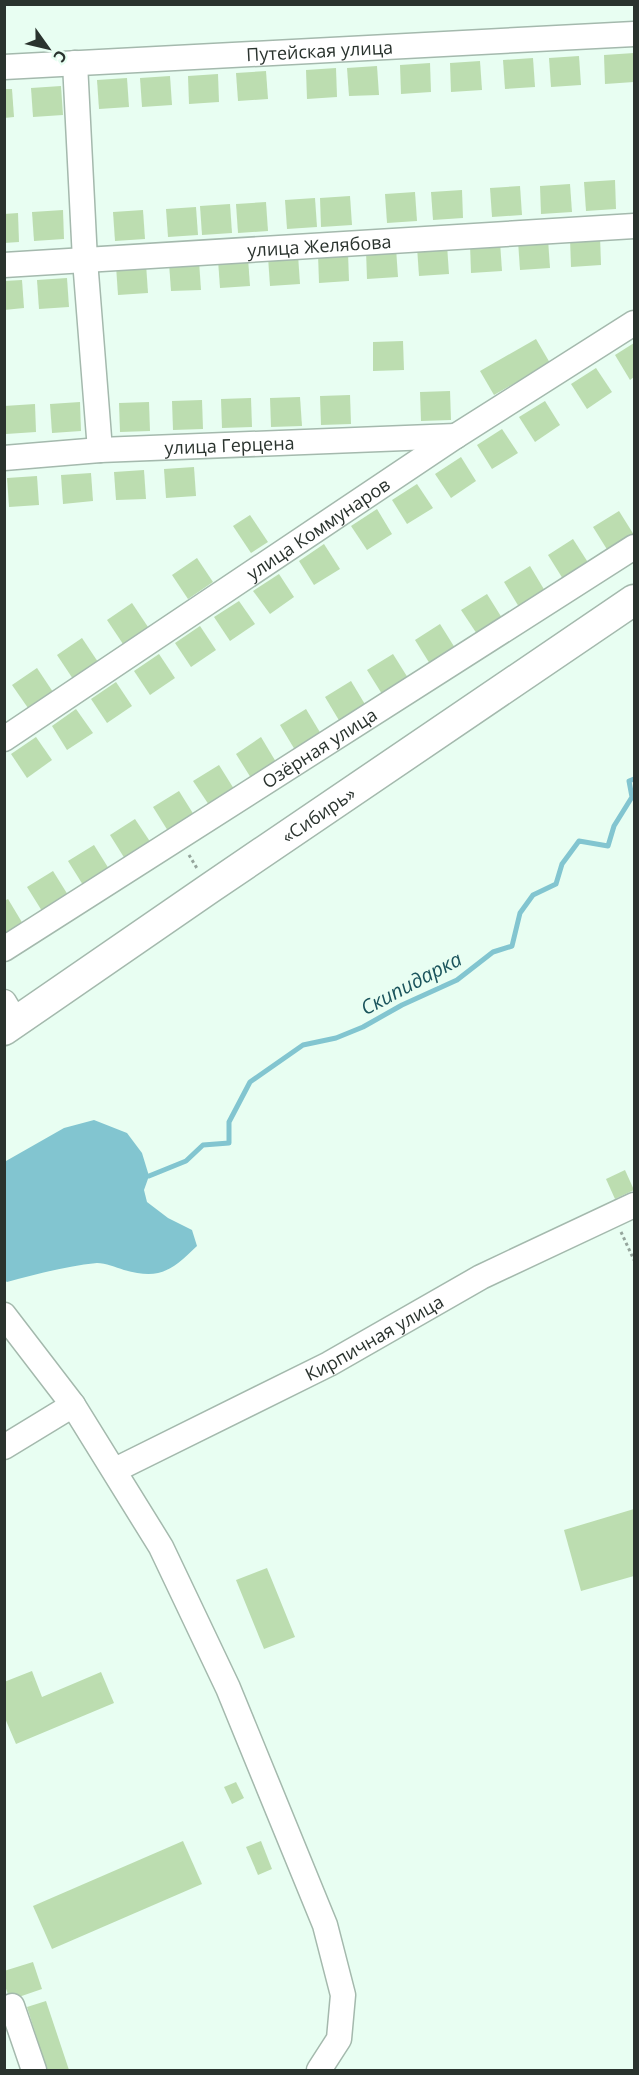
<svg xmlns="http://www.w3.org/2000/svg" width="639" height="2075" font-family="'Open Sans',sans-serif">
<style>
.water{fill:#82c5d0}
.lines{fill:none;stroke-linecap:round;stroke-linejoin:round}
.stream{stroke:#82c5d0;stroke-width:5}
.building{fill:#bcddb0}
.minor-casing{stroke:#a4b9ad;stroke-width:27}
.major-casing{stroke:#a4b9ad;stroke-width:33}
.path{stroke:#95a59c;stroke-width:3;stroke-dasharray:3 3;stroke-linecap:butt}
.minor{stroke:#fff;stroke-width:24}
.major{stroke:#fff;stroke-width:30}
.labels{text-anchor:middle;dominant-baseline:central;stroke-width:6;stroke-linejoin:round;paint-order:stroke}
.street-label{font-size:18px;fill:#2a332e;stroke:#e8fef2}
.water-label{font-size:20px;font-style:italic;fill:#1a545c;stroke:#e8fef2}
</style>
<rect width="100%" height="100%" fill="#e8fef2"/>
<path class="water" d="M94,1120L127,1133L142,1153L149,1176L144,1190L147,1202L168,1218L192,1230L197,1246C171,1271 160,1280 124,1270C115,1267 106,1263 97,1263C66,1266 37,1274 7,1282L4,1280L6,1161L64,1128Z"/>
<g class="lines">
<polyline class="stream" points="149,1176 186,1161 203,1145 229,1143 229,1122 250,1082 303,1045 336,1038 363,1027 402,1005 457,980 493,952 512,946 520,913 533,895 556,884 562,864 579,841 608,846 614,826 632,797 629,781 634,779"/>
</g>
<g class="building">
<polygon points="634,53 634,82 605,84 604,55"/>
<polygon points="579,56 581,85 551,87 549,58"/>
<polygon points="533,58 535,87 505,89 503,60"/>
<polygon points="480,61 482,90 451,92 450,63"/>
<polygon points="430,63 431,92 401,94 400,65"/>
<polygon points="377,66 379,95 349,96 347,68"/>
<polygon points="336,68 337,97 307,99 306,70"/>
<polygon points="266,71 268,99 238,101 236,73"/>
<polygon points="218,74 219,102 189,104 188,76"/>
<polygon points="170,76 172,105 142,107 140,78"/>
<polygon points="127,78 129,107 99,109 97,80"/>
<polygon points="61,86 63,115 33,117 31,88"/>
<polygon points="4,89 12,89 14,117 4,118"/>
<polygon points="615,180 616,209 586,211 584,182"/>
<polygon points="570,184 572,212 541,214 540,186"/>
<polygon points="520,186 522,215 492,217 490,188"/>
<polygon points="462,190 463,218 433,220 431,192"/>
<polygon points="415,192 417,221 387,223 385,194"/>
<polygon points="350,196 352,225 321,227 320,198"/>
<polygon points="315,198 317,227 287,229 285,200"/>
<polygon points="266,202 268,231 238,233 236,204"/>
<polygon points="230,204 232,233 202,235 200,206"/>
<polygon points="196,207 198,235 168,237 166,209"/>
<polygon points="63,210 64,239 34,241 32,212"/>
<polygon points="143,210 145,239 115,241 113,212"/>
<polygon points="18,213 19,242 4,243 4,214"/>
<polygon points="600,236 601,265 571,267 570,238"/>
<polygon points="548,239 550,268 520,270 518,241"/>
<polygon points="500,242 502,271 471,273 470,244"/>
<polygon points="447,245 449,274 419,276 417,247"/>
<polygon points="396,248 398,277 367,279 366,250"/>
<polygon points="348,252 349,281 319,283 318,254"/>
<polygon points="298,255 300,284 270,286 268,257"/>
<polygon points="248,258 250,286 220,288 218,260"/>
<polygon points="199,261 201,290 171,291 169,263"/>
<polygon points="146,264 148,293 118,295 116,266"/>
<polygon points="67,278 69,307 39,309 37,280"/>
<polygon points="22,280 24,308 4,310 4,281"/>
<polygon points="536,339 550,363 494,395 480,371"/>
<polygon points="403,341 404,370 373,371 373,342"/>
<polygon points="634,343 634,377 630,380 615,355"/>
<polygon points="596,368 612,392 587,409 571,384"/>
<polygon points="450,391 451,420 421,421 420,392"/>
<polygon points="350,395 351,424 321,425 320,396"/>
<polygon points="300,397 302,426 271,427 270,398"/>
<polygon points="251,398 252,427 222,428 221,399"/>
<polygon points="202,400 203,429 173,430 172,401"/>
<polygon points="545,401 560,425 535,442 519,417"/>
<polygon points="80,402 81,431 52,433 50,404"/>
<polygon points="149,402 150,431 120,432 119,403"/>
<polygon points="35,404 36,432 6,434 4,406"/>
<polygon points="502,429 518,453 492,469 477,445"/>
<polygon points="461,457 476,481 451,498 435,474"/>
<polygon points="194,467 196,496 166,498 164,469"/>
<polygon points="144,470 146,499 116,500 114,472"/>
<polygon points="91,473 93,501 63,504 61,475"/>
<polygon points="37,476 39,505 9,507 7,478"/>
<polygon points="417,484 433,508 407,524 392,500"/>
<polygon points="377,509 392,534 367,550 351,526"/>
<polygon points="619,511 634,535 608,551 593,527"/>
<polygon points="250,515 268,542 251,553 233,526"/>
<polygon points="573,539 589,564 563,579 548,555"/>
<polygon points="324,544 340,569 314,585 299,561"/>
<polygon points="197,558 213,582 188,599 172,575"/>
<polygon points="530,566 545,591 519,607 504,582"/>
<polygon points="279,574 294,597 270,614 253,591"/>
<polygon points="487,594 502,618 477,634 461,610"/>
<polygon points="239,601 255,624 230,641 214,617"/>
<polygon points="132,603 148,627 123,644 107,620"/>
<polygon points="440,624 455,648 430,664 415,640"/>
<polygon points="200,626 216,650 191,667 175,643"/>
<polygon points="82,638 98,662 73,679 57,655"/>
<polygon points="159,654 175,678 150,695 134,671"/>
<polygon points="393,654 408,678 382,694 367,670"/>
<polygon points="37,668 53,692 28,708 12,685"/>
<polygon points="351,681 366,706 340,722 325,697"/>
<polygon points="116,682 132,706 107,723 91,699"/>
<polygon points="76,709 93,733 67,750 52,726"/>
<polygon points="306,709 321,734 295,750 280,725"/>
<polygon points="36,737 52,760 27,778 11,754"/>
<polygon points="261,737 276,762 251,778 236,754"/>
<polygon points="219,765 234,789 209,805 193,781"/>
<polygon points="179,791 194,815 168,831 153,807"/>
<polygon points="135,819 151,843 125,859 110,835"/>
<polygon points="94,845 109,869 83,885 68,861"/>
<polygon points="53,871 68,895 42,911 27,887"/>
<polygon points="8,899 23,924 4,935 4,901"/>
<polygon points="625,1170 634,1190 615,1199 606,1179"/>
<polygon points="634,1509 634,1576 581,1591 564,1530"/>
<polygon points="267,1568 295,1637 264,1649 236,1580"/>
<polygon points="32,1671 42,1697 101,1672 114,1703 16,1744 4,1716 4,1682"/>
<polygon points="236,1782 244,1798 232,1804 224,1787"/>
<polygon points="183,1841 202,1884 52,1949 33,1906"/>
<polygon points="261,1841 272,1869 258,1875 246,1847"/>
<polygon points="33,1962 42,1989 10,2000 4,1983 4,1971"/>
<polygon points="46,2001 69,2070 47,2070 27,2007"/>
</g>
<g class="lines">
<g class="minor-casing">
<g id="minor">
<polyline points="75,63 85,260 100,450"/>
<path id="s1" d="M4,67L634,34"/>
<path id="s2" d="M4,265L634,226"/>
<path id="s3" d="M4,458L100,450L456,436"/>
<path id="s4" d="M4,739L456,436L634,323"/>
<path id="s5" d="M4,949L634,547"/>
<polyline points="4,1002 16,1022"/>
<polyline points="4,1315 73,1405 161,1547 228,1688 325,1925 343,1995 339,2039 319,2070"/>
<polyline points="4,1447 73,1405"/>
<path id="s6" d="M115,1470L329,1364L481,1277L634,1205"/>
<polyline points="12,2006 34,2070"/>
</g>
</g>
<g class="major-casing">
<g id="major">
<path id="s7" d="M4,1030L210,888L634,600"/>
</g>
</g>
<g class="path">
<polyline points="189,855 198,870"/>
<polyline points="621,1232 634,1260"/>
</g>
<use href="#minor" class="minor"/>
<use href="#major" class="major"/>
</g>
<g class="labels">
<g class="street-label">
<text stroke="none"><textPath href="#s1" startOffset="316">Путейская улица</textPath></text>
<text stroke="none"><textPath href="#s2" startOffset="316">улица Желябова</textPath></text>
<text stroke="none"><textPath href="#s3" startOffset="226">улица Герцена</textPath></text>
<text stroke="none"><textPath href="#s4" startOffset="378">улица Коммунаров</textPath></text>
<text stroke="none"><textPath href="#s5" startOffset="374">Озёрная улица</textPath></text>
<text stroke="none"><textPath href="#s7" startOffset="381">«Сибирь»</textPath></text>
<text stroke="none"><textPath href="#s6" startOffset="291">Кирпичная улица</textPath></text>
</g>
<g class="water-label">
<text transform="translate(411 983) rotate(-28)">Скипидарка</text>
</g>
</g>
<rect width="639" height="2075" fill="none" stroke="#2a332e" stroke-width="12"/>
<g transform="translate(48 48) rotate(124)" stroke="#e8fef2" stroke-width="4.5" paint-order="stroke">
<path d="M0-4.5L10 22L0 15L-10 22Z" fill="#2a332e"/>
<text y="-9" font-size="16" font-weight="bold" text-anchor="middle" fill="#2a332e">С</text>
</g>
</svg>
